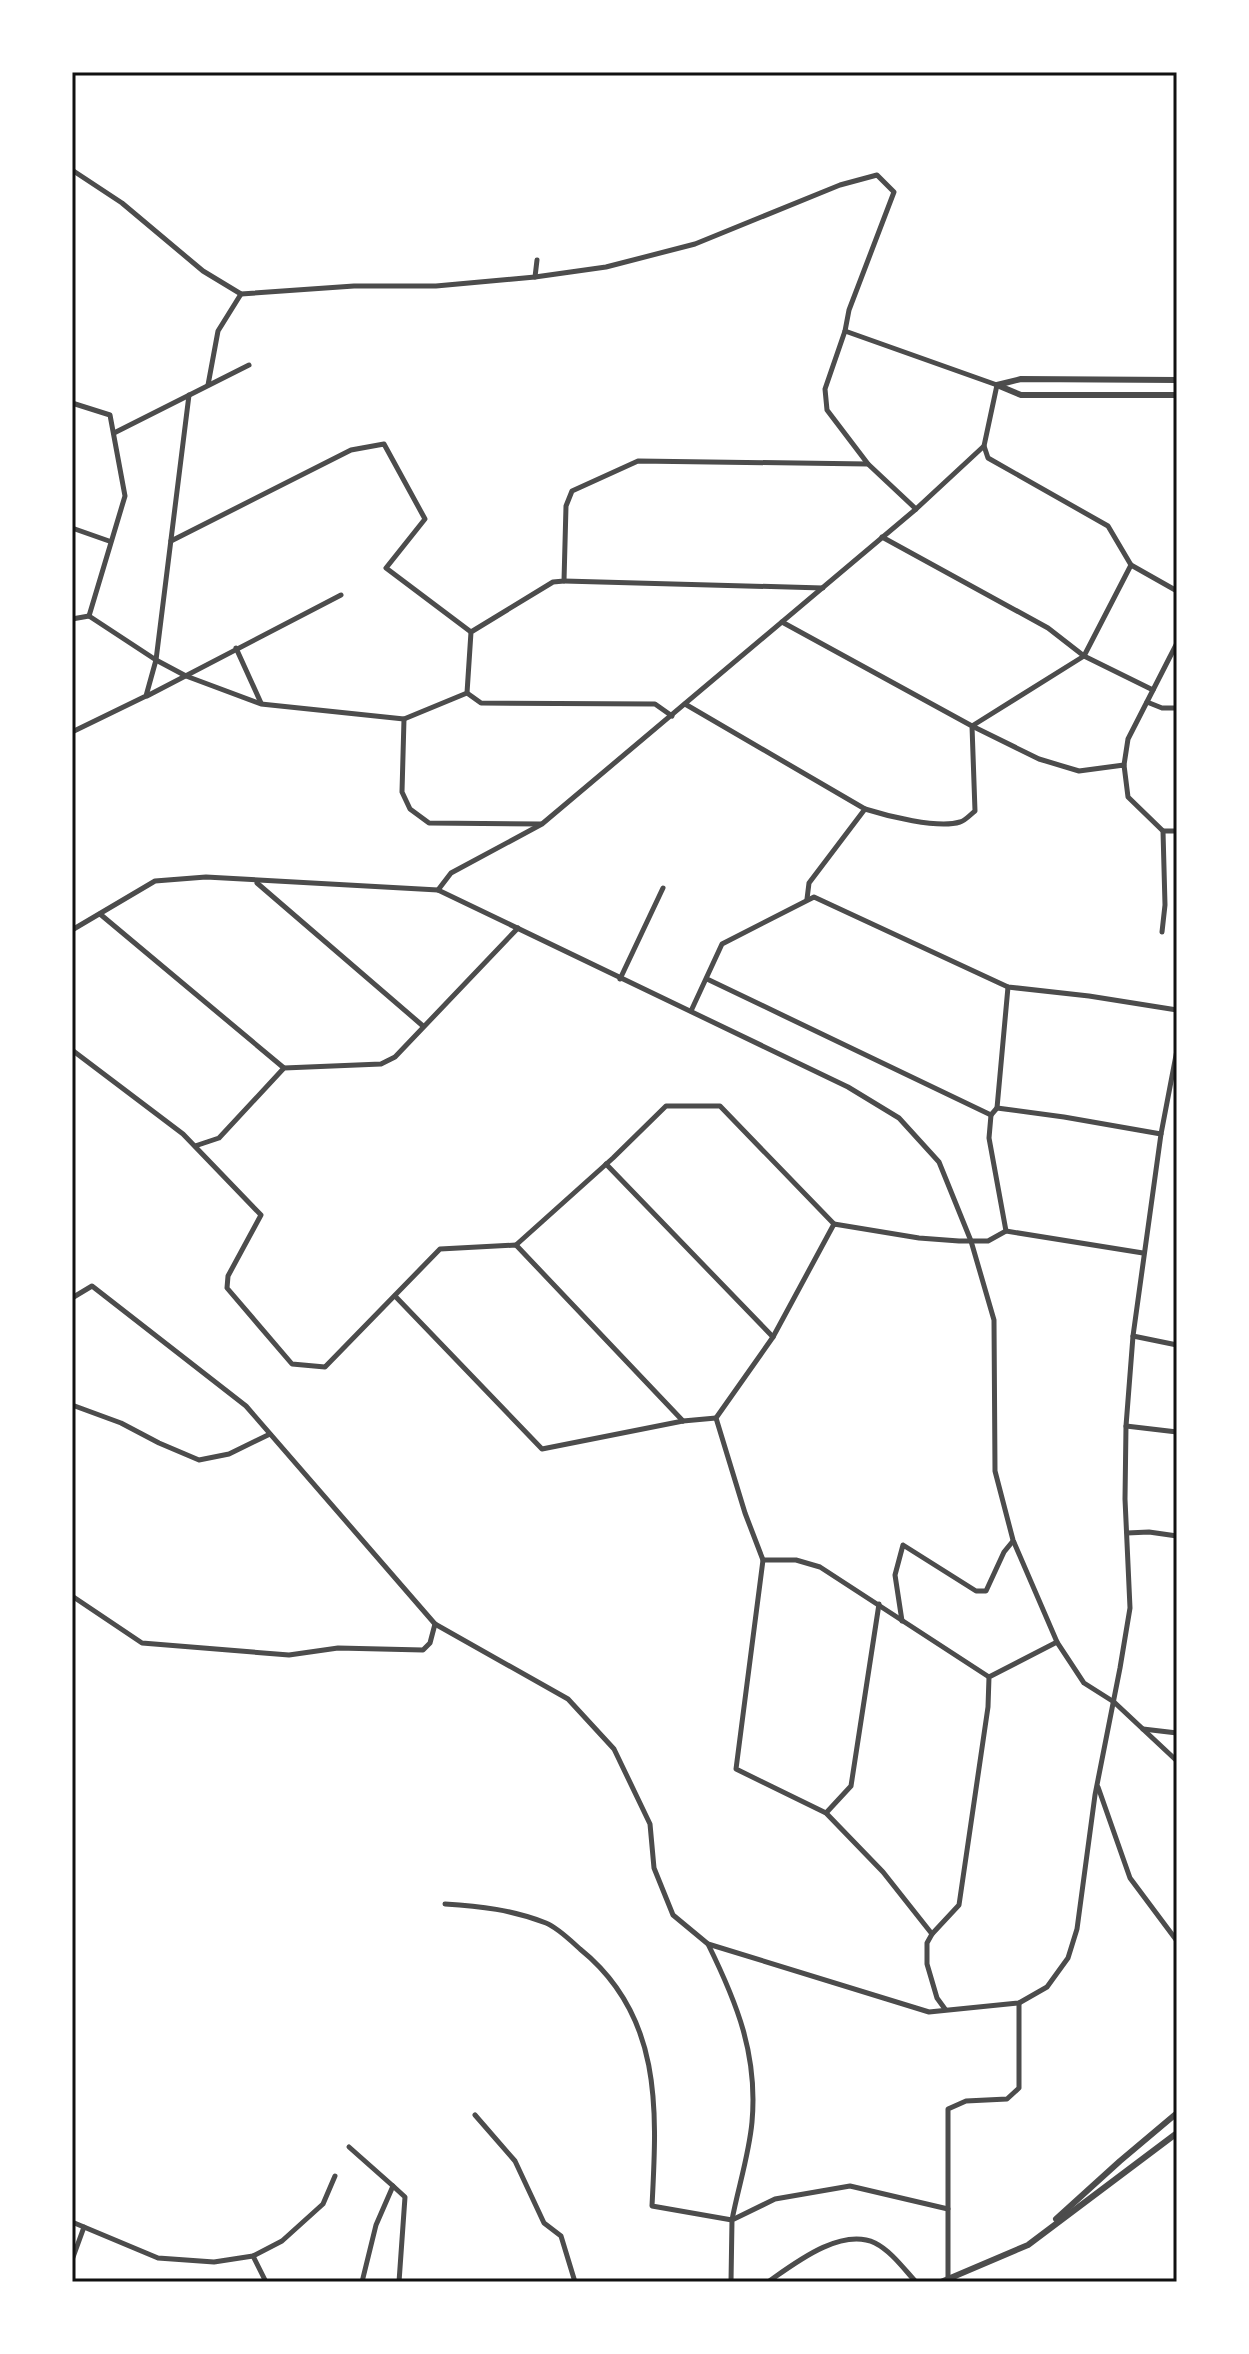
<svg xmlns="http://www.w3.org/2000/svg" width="1249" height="2354" font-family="'Source Sans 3',sans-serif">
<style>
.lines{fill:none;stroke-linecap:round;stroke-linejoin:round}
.minor{stroke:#4c4c4c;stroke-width:5}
.tertiary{stroke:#4c4c4c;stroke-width:6}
.neatline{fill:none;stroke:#111;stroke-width:3}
</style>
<rect width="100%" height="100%" fill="#fff"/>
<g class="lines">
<g class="minor">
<polyline points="72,170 122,203 203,271 241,294 354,286 436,286 535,277 606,267 695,244 840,185 877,175 894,192 849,310 845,331 997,385 984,446 916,509 542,824 451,873 438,890"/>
<polyline points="535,277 537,260"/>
<polyline points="845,331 825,389 827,410 868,464"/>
<polyline points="208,385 218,331 241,294"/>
<polyline points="72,403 110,415 125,496 89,616"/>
<polyline points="114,433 249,365"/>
<polyline points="984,446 988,458 1108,526 1131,565 1084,656 1153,690"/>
<polyline points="72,528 109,541"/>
<polyline points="882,537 1048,628 1084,656 972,726 1039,759 1079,771 1124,765 1128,797 1163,831 1165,905 1162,932"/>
<polyline points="171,541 351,450 384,444 425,519 386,568 471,632"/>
<polyline points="1131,565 1177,591"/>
<polyline points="564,581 823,588"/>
<polyline points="72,619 89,616 156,660 186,676 261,704 404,719 467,693 471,632 553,582 564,581 566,506 572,491 638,461 868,464 916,509"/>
<path d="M782,622L972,726L975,811C971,814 965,821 960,822C938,829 887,816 865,809"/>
<polyline points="236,648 261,703"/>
<polyline points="467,693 481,703 655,704 672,716"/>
<polyline points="147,696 341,595"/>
<polyline points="1147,702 1162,708 1177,708"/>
<polyline points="685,704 865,809 809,883 807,899"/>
<polyline points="404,719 402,792 410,809 429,823 541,824"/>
<polyline points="72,732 146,696 156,660 189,395"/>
<polyline points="1124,765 1128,739 1177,643"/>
<polyline points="1163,831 1177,831"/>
<polyline points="257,883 423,1026"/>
<polyline points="100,914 284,1068"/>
<polyline points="72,930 155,881 206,877 438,890 848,1087 899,1118 939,1162 971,1241 994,1320 995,1471 1013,1540 1057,1642 1084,1683 1114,1702 1177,1761"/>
<polyline points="620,979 663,888"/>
<polyline points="707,979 991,1115 997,1108 1064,1117 1161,1134"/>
<polyline points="691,1011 722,944 814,897 1008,987 1089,996 1177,1010"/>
<polyline points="72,1050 183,1134 261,1215 228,1276 227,1288 292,1364 325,1367 440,1249 516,1245 683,1421"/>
<polyline points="997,1108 1008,987"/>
<polyline points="991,1115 989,1138 1006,1231"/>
<polyline points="195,1146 219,1138 284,1068 381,1064 395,1057 518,928"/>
<polyline points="606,1164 773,1337"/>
<polyline points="516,1245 613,1158 666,1106 720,1106 834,1224"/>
<polyline points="395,1296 542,1449 683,1421 716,1418"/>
<polyline points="72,1298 92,1286 246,1406 435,1624 568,1699 614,1749 650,1824 654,1868 673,1915 708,1944 929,2012 1019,2003 1047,1987 1068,1958 1077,1929 1095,1795 1120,1668 1130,1608 1125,1499 1126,1426 1133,1336 1161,1134 1177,1050"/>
<polyline points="1133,1336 1177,1345"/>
<polyline points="72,1405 121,1423 159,1443 199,1460 229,1454 270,1434"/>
<polyline points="1126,1426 1177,1432"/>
<polyline points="1127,1533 1149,1532 1177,1536"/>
<polyline points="763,1560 796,1560 820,1567 989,1677"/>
<polyline points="72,1596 142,1643 289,1655 338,1648 423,1650 430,1643 435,1624"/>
<polyline points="902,1621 895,1575 903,1545 976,1591 986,1591 1004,1552 1013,1541"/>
<polyline points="1143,1729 1177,1733"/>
<polyline points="1098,1787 1130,1878 1177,1941"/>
<polyline points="826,1813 851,1786 879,1604"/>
<path d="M445,1904C480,1906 513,1910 546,1923C558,1928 570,1940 580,1949C663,2016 657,2110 652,2206L732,2220C738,2188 749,2155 752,2122C758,2055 737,2003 708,1944"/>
<polyline points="932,1934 883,1872 826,1813 736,1769 763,1560 745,1513 716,1418 773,1337 834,1224 919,1238 959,1241 988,1241 1006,1231 1143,1253"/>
<polyline points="945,2009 937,1998 927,1964 927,1943 932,1934 959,1905 988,1707 989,1677 1057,1642"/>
<polyline points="475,2115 515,2161 544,2223 561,2236 575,2282"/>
<polyline points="349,2147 393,2186 376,2225 362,2282"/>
<polyline points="393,2186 405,2197 399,2282"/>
<polyline points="72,2222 158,2258 214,2262 253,2256 282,2241 323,2204 335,2176"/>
<polyline points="253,2256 266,2282"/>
<polyline points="72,2260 84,2227"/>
<polyline points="731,2282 732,2220 775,2199 850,2186 948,2209"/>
<path d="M768,2282C795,2263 841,2227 875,2243C891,2251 904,2269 916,2282"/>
<polyline points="959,2282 948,2279 948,2109 966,2101 1007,2099 1019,2088 1019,2003"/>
</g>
<g class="tertiary">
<polyline points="997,385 1021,395 1177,395"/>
<polyline points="997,385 1021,379 1177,380"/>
<polyline points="1056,2219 1120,2161 1177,2113"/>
<polyline points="941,2282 1028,2245 1177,2133"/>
</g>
</g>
<rect width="1249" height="2354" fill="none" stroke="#ffffff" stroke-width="148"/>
<rect x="74" y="74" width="1101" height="2206" class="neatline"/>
</svg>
